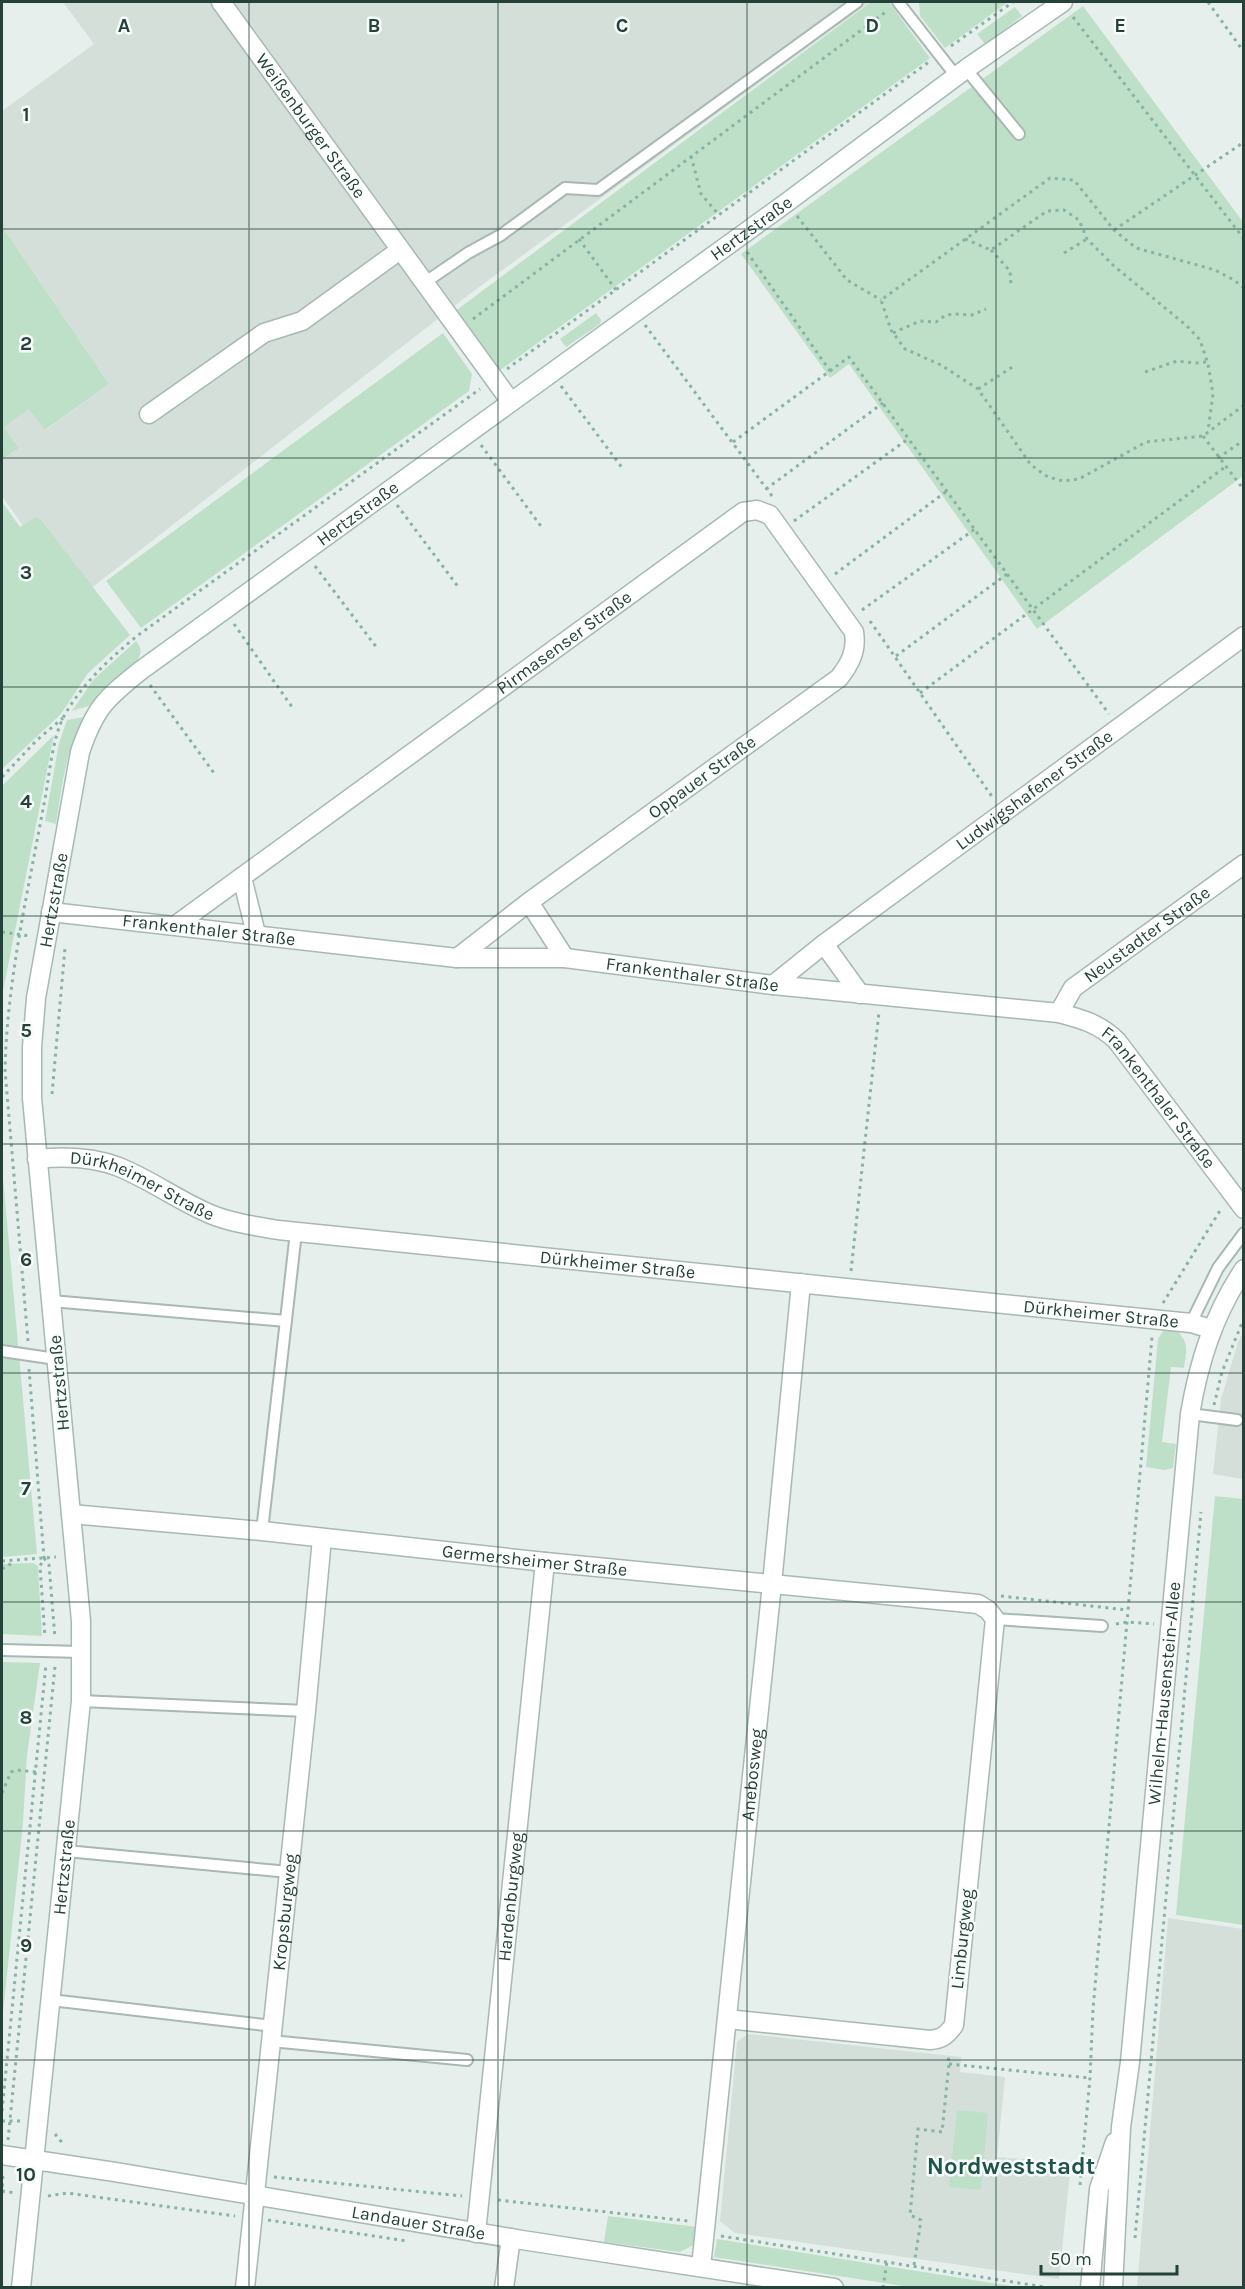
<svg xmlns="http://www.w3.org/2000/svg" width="1245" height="2289" font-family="Karla,sans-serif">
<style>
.built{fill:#d4dfda}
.green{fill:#bfe0c8}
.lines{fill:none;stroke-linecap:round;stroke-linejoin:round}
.service-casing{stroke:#a8b8b2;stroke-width:14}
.minor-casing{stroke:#a8b8b2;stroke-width:21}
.tertiary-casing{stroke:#a8b8b2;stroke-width:21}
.secondary-casing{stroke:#a4bbb3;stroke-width:21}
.path{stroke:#86b3a5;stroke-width:3;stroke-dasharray:3 4.5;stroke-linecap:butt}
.service{stroke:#fff;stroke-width:10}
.minor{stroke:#fff;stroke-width:18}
.tertiary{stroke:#fff;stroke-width:18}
.secondary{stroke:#fff;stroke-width:18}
.grid{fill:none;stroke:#24423a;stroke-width:1.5;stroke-opacity:0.55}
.labels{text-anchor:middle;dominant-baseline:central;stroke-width:5;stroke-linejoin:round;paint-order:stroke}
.street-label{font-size:18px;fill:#24423a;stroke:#f7fbf9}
.district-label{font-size:24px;font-weight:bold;fill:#1f5548;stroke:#f7fbf9}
.grid-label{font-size:20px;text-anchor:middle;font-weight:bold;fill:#24423a;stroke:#f7fbf9;stroke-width:5;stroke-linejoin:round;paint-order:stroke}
</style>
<rect width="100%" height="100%" fill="#e6efeb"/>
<g class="built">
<polygon points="63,2 870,2 475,290 76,600 2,496 2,460 19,448 4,427 29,409 46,430 109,384 2,226 2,111 94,44"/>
<polygon points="1243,1332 1243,1479 1213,1474 1221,1399 1238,1342"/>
<polygon points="1168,1918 1243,1929 1243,2287 1137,2287"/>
<polygon points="748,2034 961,2057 960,2072 1005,2077 997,2157 1071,2163 1059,2279 735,2233 720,2221 737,2042"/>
</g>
<g class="green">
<polygon points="871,2 889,2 930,58 499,371 454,312"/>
<polygon points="919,2 1008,2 945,48 920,16"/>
<polygon points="1083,6 1243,222 1243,476 1037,629 849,364 830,378 741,254"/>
<polygon points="1015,7 1022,16 985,44 977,34"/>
<polygon points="2,226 109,384 45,430 29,409 4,427 19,448 2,460"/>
<polygon points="596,313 601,320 600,324 566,347 560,339"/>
<polygon points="443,333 472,374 469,391 141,628 106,581"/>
<polygon points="2,502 20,527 36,517 41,520 130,635 88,673 61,714 2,769"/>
<path d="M136,641C151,658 125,670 114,681C107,687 102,699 95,703C89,707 79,708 72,711L93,680Z"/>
<path d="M85,717C65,750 62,786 56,824L45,821L59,743L67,720Z"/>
<polygon points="54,735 2,996 2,1003 2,786"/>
<polygon points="2,1167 37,1554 2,1557"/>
<path d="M1164,1330L1178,1332C1190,1344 1186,1353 1184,1368L1171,1367L1162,1442L1176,1444L1173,1468L1164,1470L1146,1467L1158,1339Z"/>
<polygon points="1215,1496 1243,1499 1243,1925 1176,1915"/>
<polygon points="33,1563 38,1566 42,1636 2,1634 2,1564"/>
<polygon points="2,1662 40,1663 27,1755 23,1823 2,2022"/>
<polygon points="957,2110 988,2113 981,2190 949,2187"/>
<polygon points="608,2216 697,2227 695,2244 680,2252 604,2242"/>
<polygon points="717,2239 1017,2287 910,2287 714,2257"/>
</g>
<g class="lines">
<g class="service-casing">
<g id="service">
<polyline points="898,2 956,76"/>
<polyline points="966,69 1019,134"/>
<polyline points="424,283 468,253 501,235 565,188 598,190 857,2"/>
<polyline points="51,1301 286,1321"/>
<polyline points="1191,1323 1218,1268 1244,1233"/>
<polyline points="2,1351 56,1359"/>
<polyline points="1190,1414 1237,1420"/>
<polyline points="262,1531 296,1232"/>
<polyline points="995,1619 1102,1626"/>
<polyline points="2,1650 82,1652"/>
<polyline points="81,1701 306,1711"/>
<polyline points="66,1851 289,1872"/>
<polyline points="51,2000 273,2026"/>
<polyline points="271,2041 467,2060"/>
</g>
</g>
<g class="minor-casing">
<g id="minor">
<path id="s1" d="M221,2L511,402"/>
<polyline points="149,414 264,333 302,321 400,250"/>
<polyline points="242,877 256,934"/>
<polyline points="529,902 565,958"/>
<path id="s2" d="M51,912L457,958H565L773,985L1059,1013C1082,1019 1100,1024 1117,1041L1244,1209"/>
<path id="s3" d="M176,925L743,512L757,510L770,515L854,632C857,651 850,664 839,678L529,902L457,958"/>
<polyline points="824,944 860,994"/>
<path id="s4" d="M773,985L824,944L1244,636"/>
<path id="s5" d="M1059,1013L1073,988L1244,864"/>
<path id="s6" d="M37,1159C64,1156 93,1157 119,1167C151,1180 179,1201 210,1214C232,1223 255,1226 278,1230L1121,1316L1191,1323L1211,1329"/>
<path id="s7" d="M71,1514L262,1531L545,1562L978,1604L988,1610L995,1619L954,2025C947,2035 942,2039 930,2040L727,2019"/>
<path id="s8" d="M476,2233L545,1562"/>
<path id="s9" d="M701,2267L772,1584L801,1283"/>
<path id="s10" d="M245,2288L306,1711L322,1538"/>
<polyline points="504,2288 511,2238"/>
</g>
</g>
<g class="tertiary-casing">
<g id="tertiary">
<path id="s11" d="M2,2155L115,2172L522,2240L834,2288"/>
<polyline points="1090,2288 1099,2189 1115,2142"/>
<path id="s12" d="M1113,2288L1121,2127L1130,2062L1190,1414C1199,1361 1214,1314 1244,1269"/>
</g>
</g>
<g class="secondary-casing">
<g id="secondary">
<path id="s13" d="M21,2288L81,1701V1621L32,1098V1047L36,998L80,752C95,708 105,699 140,671L786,203L966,69L1063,2"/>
</g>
</g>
<g class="path">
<polyline points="1208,2 1244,52"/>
<polyline points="1073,17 1244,239"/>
<polyline points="951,46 1013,2"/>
<polyline points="691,156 701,194 719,215"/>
<polyline points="797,216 847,280 881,300"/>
<polyline points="1114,230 1244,142"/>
<polyline points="579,239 616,290"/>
<polyline points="965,239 991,250 1047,211 1064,210 1079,220 1087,239 1114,266 1187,326 1200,340 1208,364 1213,394 1208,431"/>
<polyline points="991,250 1010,271 1011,285"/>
<polyline points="747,252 830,371"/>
<polyline points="1064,253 1087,239"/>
<polyline points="1244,288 1234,280 1215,270 1136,248 1114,230 1074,180 1050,178 881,300 891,330 905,349 941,365 978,389 1031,465 1048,477 1063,481 1079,479 1146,442 1203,436 1244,405"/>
<polyline points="473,319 887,11"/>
<polyline points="645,325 772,496"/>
<polyline points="893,333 920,321 936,322 946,315 956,314 972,315 986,309"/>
<polyline points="507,369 929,62"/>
<polyline points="1145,372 1177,361 1196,363 1207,362"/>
<polyline points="561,386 623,469"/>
<polyline points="978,389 1014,366"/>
<polyline points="1203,436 1244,490"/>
<polyline points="733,442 849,357 1109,714"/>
<polyline points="481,445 543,529"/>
<polyline points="1218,458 1244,440"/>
<polyline points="766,489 883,403"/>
<polyline points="397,505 459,588"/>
<polyline points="794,521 908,439"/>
<polyline points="315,566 377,648"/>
<polyline points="835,574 947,491"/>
<polyline points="862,610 975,529"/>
<polyline points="870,621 993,798"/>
<polyline points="234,624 292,707"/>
<polyline points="896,656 1007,574"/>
<polyline points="150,685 214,773"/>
<polyline points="920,693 1225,467"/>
<polyline points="2,777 37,740 63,718"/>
<polyline points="2,932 30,936"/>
<polyline points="52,1094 65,948"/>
<polyline points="851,1271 879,1012"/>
<polyline points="1163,1303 1221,1209"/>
<path d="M28,1341L5,1070C7,982 27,896 43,809C49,782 51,741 64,716C82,684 109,659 137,636L480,389"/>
<polyline points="29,1369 44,1558 40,1566 45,1637"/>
<polyline points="1214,1405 1222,1372 1244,1318"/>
<polyline points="44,1558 49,1565 55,1638"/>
<polyline points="2,1561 56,1557"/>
<polyline points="2,1569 14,1562"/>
<polyline points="1001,1596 1127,1610"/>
<polyline points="1116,1624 1128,1622 1154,1624"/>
<polyline points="2,1793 11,1772 17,1770 36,1772"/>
<polyline points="949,2064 1090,2078"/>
<polyline points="2,2111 46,1664"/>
<polyline points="2,2121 21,2121"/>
<polyline points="55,2134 64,2145"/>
<polyline points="8,2140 55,1666"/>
<polyline points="274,2177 462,2196"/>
<polyline points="1080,2185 1090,2078 1093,2009 1152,1337"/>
<polyline points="2,2191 15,2193"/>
<polyline points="2,2194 3,2173"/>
<polyline points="48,2196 67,2193 235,2216"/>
<polyline points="498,2200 688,2221"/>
<polyline points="268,2220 407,2241"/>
<polyline points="721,2236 1051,2288"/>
<polyline points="1135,2238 1201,1512"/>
<polyline points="914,2265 921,2220 910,2215 918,2129 942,2132 949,2064 948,2053"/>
<polyline points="883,2288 887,2261"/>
</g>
<use href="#service" class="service"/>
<use href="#minor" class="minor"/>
<use href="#tertiary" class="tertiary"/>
<use href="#secondary" class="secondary"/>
</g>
<path class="grid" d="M249,2V2288M498,2V2288M747,2V2288M996,2V2288M2,229H1244M2,458H1244M2,687H1244M2,916H1244M2,1144H1244M2,1373H1244M2,1602H1244M2,1831H1244M2,2060H1244"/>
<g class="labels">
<g class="street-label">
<text stroke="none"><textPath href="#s1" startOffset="153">Weißenburger Straße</textPath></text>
<text stroke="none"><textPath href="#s13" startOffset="2403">Hertzstraße</textPath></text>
<text stroke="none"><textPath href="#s13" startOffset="1917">Hertzstraße</textPath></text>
<text stroke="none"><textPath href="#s3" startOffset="480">Pirmasenser Straße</textPath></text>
<text transform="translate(702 777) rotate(-36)">Oppauer Straße</text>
<text stroke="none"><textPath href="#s4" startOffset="326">Ludwigshafener Straße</textPath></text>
<text stroke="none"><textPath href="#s13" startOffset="1395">Hertzstraße</textPath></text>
<text stroke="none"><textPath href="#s2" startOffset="159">Frankenthaler Straße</textPath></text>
<text stroke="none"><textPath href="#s5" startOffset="120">Neustadter Straße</textPath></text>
<text stroke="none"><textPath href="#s2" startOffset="645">Frankenthaler Straße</textPath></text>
<text stroke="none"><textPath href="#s2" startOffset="1149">Frankenthaler Straße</textPath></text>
<text stroke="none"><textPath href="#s6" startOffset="111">Dürkheimer Straße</textPath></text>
<text stroke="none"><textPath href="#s6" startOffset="597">Dürkheimer Straße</textPath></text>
<text stroke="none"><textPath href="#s6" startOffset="1083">Dürkheimer Straße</textPath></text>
<text transform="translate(59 1383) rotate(-95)">Hertzstraße</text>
<text stroke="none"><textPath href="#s7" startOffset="466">Germersheimer Straße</textPath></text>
<text stroke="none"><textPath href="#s12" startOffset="597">Wilhelm-Hausenstein-Allee</textPath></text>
<text stroke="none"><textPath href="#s9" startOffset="495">Anebosweg</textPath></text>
<text stroke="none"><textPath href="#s13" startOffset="423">Hertzstraße</textPath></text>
<text stroke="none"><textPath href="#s8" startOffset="338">Hardenburgweg</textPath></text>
<text stroke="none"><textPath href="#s10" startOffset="378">Kropsburgweg</textPath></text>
<text transform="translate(962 1939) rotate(-84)">Limburgweg</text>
<text stroke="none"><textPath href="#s11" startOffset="422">Landauer Straße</textPath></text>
</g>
<g class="district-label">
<text x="1011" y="2166">Nordweststadt</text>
</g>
</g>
<g class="grid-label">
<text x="124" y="32">A</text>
<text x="374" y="32">B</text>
<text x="622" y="32">C</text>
<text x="872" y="32">D</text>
<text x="1120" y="32">E</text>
<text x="26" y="121">1</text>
<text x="26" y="350">2</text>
<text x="26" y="579">3</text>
<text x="26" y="808">4</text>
<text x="26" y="1037">5</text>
<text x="26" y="1266">6</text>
<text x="26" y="1495">7</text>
<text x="26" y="1724">8</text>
<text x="26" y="1952">9</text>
<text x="26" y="2181">10</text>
</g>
<rect width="1245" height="2289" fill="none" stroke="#24423a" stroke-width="6"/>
<path d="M1041 2265v9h136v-9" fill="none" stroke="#24423a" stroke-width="3"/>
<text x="1050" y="2265" font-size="18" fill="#24423a" stroke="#f7fbf9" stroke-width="4.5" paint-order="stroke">50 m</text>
</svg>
